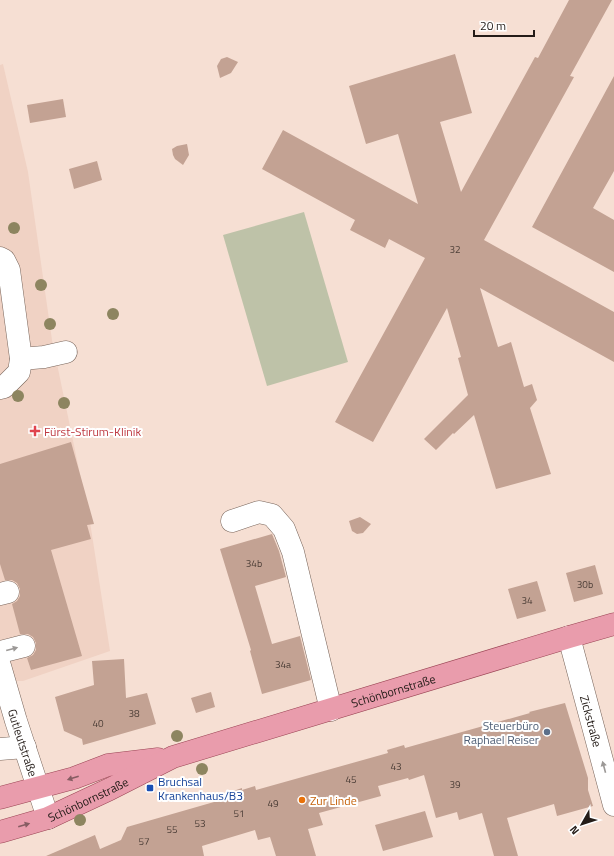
<svg xmlns="http://www.w3.org/2000/svg" width="614" height="856" font-family="'Titillium Web',sans-serif">
<style>
.built{fill:#f0d2c4}
.green{fill:#bec2a8}
.building{fill:#c3a293}
.lines{fill:none;stroke-linecap:round;stroke-linejoin:round}
.minor-casing{stroke:#78655b;stroke-width:23}
.major-casing{stroke:#9a4454;stroke-width:23}
.minor{stroke:#fff;stroke-width:22}
.major{stroke:#e99cac;stroke-width:22}
.tree{fill:#8d8560}
.oneway{fill:#9c9997}
.oneway2{fill:#865c62}
.health-dot{fill:#e0444e;stroke:#fff;stroke-width:1.5}
.service-dot{fill:#5c6f8a;stroke:#fff;stroke-width:1.5}
.transit-dot{fill:#1a4fb4;stroke:#fff;stroke-width:1.5}
.food-dot{fill:#e8710a;stroke:#fff;stroke-width:1.5}
.labels{text-anchor:middle;dominant-baseline:central;stroke-width:4;stroke-linejoin:round;paint-order:stroke}
.number-label{font-size:10px;fill:#4c3e37}
.health-label{font-size:12px;fill:#be3a42;stroke:#fff;text-anchor:start}
.street-label{font-size:12px;fill:#241c18;stroke:#fff}
.service-label{font-size:12px;fill:#4e5e75;stroke:#fff;text-anchor:end}
.transit-label{font-size:12px;fill:#164399;stroke:#fff;text-anchor:start}
.food-label{font-size:12px;fill:#c56008;stroke:#fff;text-anchor:start}
</style>
<rect width="100%" height="100%" fill="#f6dfd3"/>
<polygon class="built" points="3,64 28,172 52,340 90,522 110,651 23,681 0,681 0,65"/>
<polygon class="green" points="304,212 348,362 267,386 223,235"/>
<g class="building">
<polygon points="569,0 612,0 570,76 574,77 484,240 614,312 614,362 480,288 498,347 511,342 524,387 532,384 537,400 530,408 551,474 496,489 474,415 454,434 453,433 436,450 424,439 468,395 458,358 461,357 447,308 373,442 335,422 425,258 389,239 385,248 350,230 355,220 262,169 283,130 418,204 398,134 366,144 349,86 455,54 472,113 440,122 461,192 535,57 538,58"/>
<polygon points="227,57 238,62 231,73 220,78 217,66 221,59"/>
<polygon points="614,76 614,171 593,208 614,220 614,272 532,227"/>
<polygon points="63,99 66,117 30,123 27,105"/>
<polygon points="187,144 189,155 183,165 175,159 173,155 172,149 177,146"/>
<polygon points="97,161 102,180 74,189 69,169"/>
<polygon points="71,442 94,524 87,525 91,539 51,550 82,656 31,670 27,658 33,655 36,650 36,643 33,637 28,634 20,634 12,604 17,601 20,596 20,589 17,583 12,580 5,580 0,564 0,464"/>
<polygon points="360,517 371,524 363,533 357,534 352,531 349,521"/>
<polygon points="272,534 279,551 286,577 255,586 272,644 300,636 311,680 262,694 250,651 251,650 220,549"/>
<polygon points="595,565 603,594 574,602 566,573"/>
<polygon points="537,581 546,611 517,619 508,589"/>
<polygon points="124,659 126,698 147,693 156,724 83,745 82,739 64,731 55,697 94,685 92,661"/>
<polygon points="211,692 215,707 196,713 191,698"/>
<polygon points="565,703 588,778 588,790 593,806 557,816 554,804 507,818 518,856 494,856 482,813 459,820 457,812 436,818 424,775 409,780 408,778 378,786 381,796 319,813 323,825 308,829 316,856 276,856 270,837 258,840 255,830 202,846 204,856 46,856 95,835 100,849 121,840 127,827 214,802 213,798 242,788 242,790 255,786 256,790 388,753 387,750 404,745 405,748 530,713 529,712"/>
<polygon points="425,811 433,837 383,851 375,825"/>
</g>
<g class="lines">
<g class="minor-casing">
<g id="minor">
<polyline points="0,258 4,260 9,270 21,359 19,372 4,387 0,388"/>
<polyline points="21,359 44,357 66,352"/>
<polyline points="232,521 259,512 272,515 284,529 293,552 331,710"/>
<polyline points="0,594 8,592"/>
<path id="s1" d="M569,637L614,805"/>
<polyline points="0,652 24,646"/>
<path id="s2" d="M0,666L16,721L48,818"/>
<polyline points="0,749 25,747"/>
</g>
</g>
<g class="major-casing">
<g id="major">
<polyline points="0,798 74,778 108,765 158,759"/>
<path id="s3" d="M0,832L48,818L110,789L173,757L569,637L614,624"/>
</g>
</g>
<use href="#minor" class="minor"/>
<use href="#major" class="major"/>
</g>
<g class="tree">
<circle cx="14" cy="228" r="6"/>
<circle cx="41" cy="285" r="6"/>
<circle cx="113" cy="314" r="6"/>
<circle cx="50" cy="324" r="6"/>
<circle cx="18" cy="396" r="6"/>
<circle cx="64" cy="403" r="6"/>
<circle cx="177" cy="736" r="6"/>
<circle cx="202" cy="769" r="6"/>
<circle cx="80" cy="820" r="6"/>
</g>
<defs><path id="oneway-solid" d="M-6-.8H1V-3.2L6.5 0L1 3.2V.8H-6Z"/></defs>
<g class="oneway">
<use href="#oneway-solid" transform="translate(12 649) rotate(-15)"/>
<use href="#oneway-solid" transform="translate(604 767) rotate(-105)"/>
</g>
<g class="oneway2">
<use href="#oneway-solid" transform="translate(73 778) rotate(162)"/>
<use href="#oneway-solid" transform="translate(24 825) rotate(-16)"/>
</g>
<path class="health-dot" d="M33 425h4v4h4v4h-4v4h-4v-4h-4v-4h4z"/>
<circle class="service-dot" cx="547" cy="732" r="4"/>
<rect class="transit-dot" x="146" y="784" width="8" height="8" rx="2"/>
<circle class="food-dot" cx="302" cy="800" r="4"/>
<g class="labels">
<g class="number-label">
<text x="455" y="249">32</text>
<text x="254" y="563">34b</text>
<text x="585" y="584">30b</text>
<text x="527" y="600">34</text>
<text x="283" y="664">34a</text>
<text x="134" y="713">38</text>
<text x="98" y="723">40</text>
<text x="396" y="766">43</text>
<text x="351" y="779">45</text>
<text x="455" y="784">39</text>
<text x="273" y="803">49</text>
<text x="239" y="813">51</text>
<text x="200" y="823">53</text>
<text x="172" y="829">55</text>
<text x="144" y="841">57</text>
</g>
<g class="health-label">
<text x="44" y="431">Fürst-Stirum-Klinik</text>
</g>
<g class="street-label">
<text stroke="none"><textPath href="#s3" startOffset="419">Schönbornstraße</textPath></text>
<text stroke="none"><textPath href="#s1" startOffset="87">Zickstraße</textPath></text>
<text stroke="none"><textPath href="#s2" startOffset="80">Gutleutstraße</textPath></text>
<text stroke="none"><textPath href="#s3" startOffset="94">Schönbornstraße</textPath></text>
</g>
<g class="service-label">
<text x="539" y="725">Steuerbüro<tspan x="539" dy="14">Raphael Reiser</tspan></text>
</g>
<g class="transit-label">
<text x="158" y="781">Bruchsal<tspan x="158" dy="14">Krankenhaus/B3</tspan></text>
</g>
<g class="food-label">
<text x="310" y="800">Zur Linde</text>
</g>
</g>
<g transform="translate(582 824) rotate(231)" stroke="#ffffff" stroke-width="3" paint-order="stroke">
<path d="M0-3L7 15L0 10L-7 15Z" fill="#241c18"/>
<text y="-6" font-size="11" font-weight="bold" text-anchor="middle" fill="#241c18">N</text>
</g>
<path d="M474 30v6h60v-6" fill="none" stroke="#241c18" stroke-width="2"/>
<text x="480" y="30" font-size="12" fill="#241c18" stroke="#ffffff" stroke-width="3" paint-order="stroke">20 m</text>
</svg>
